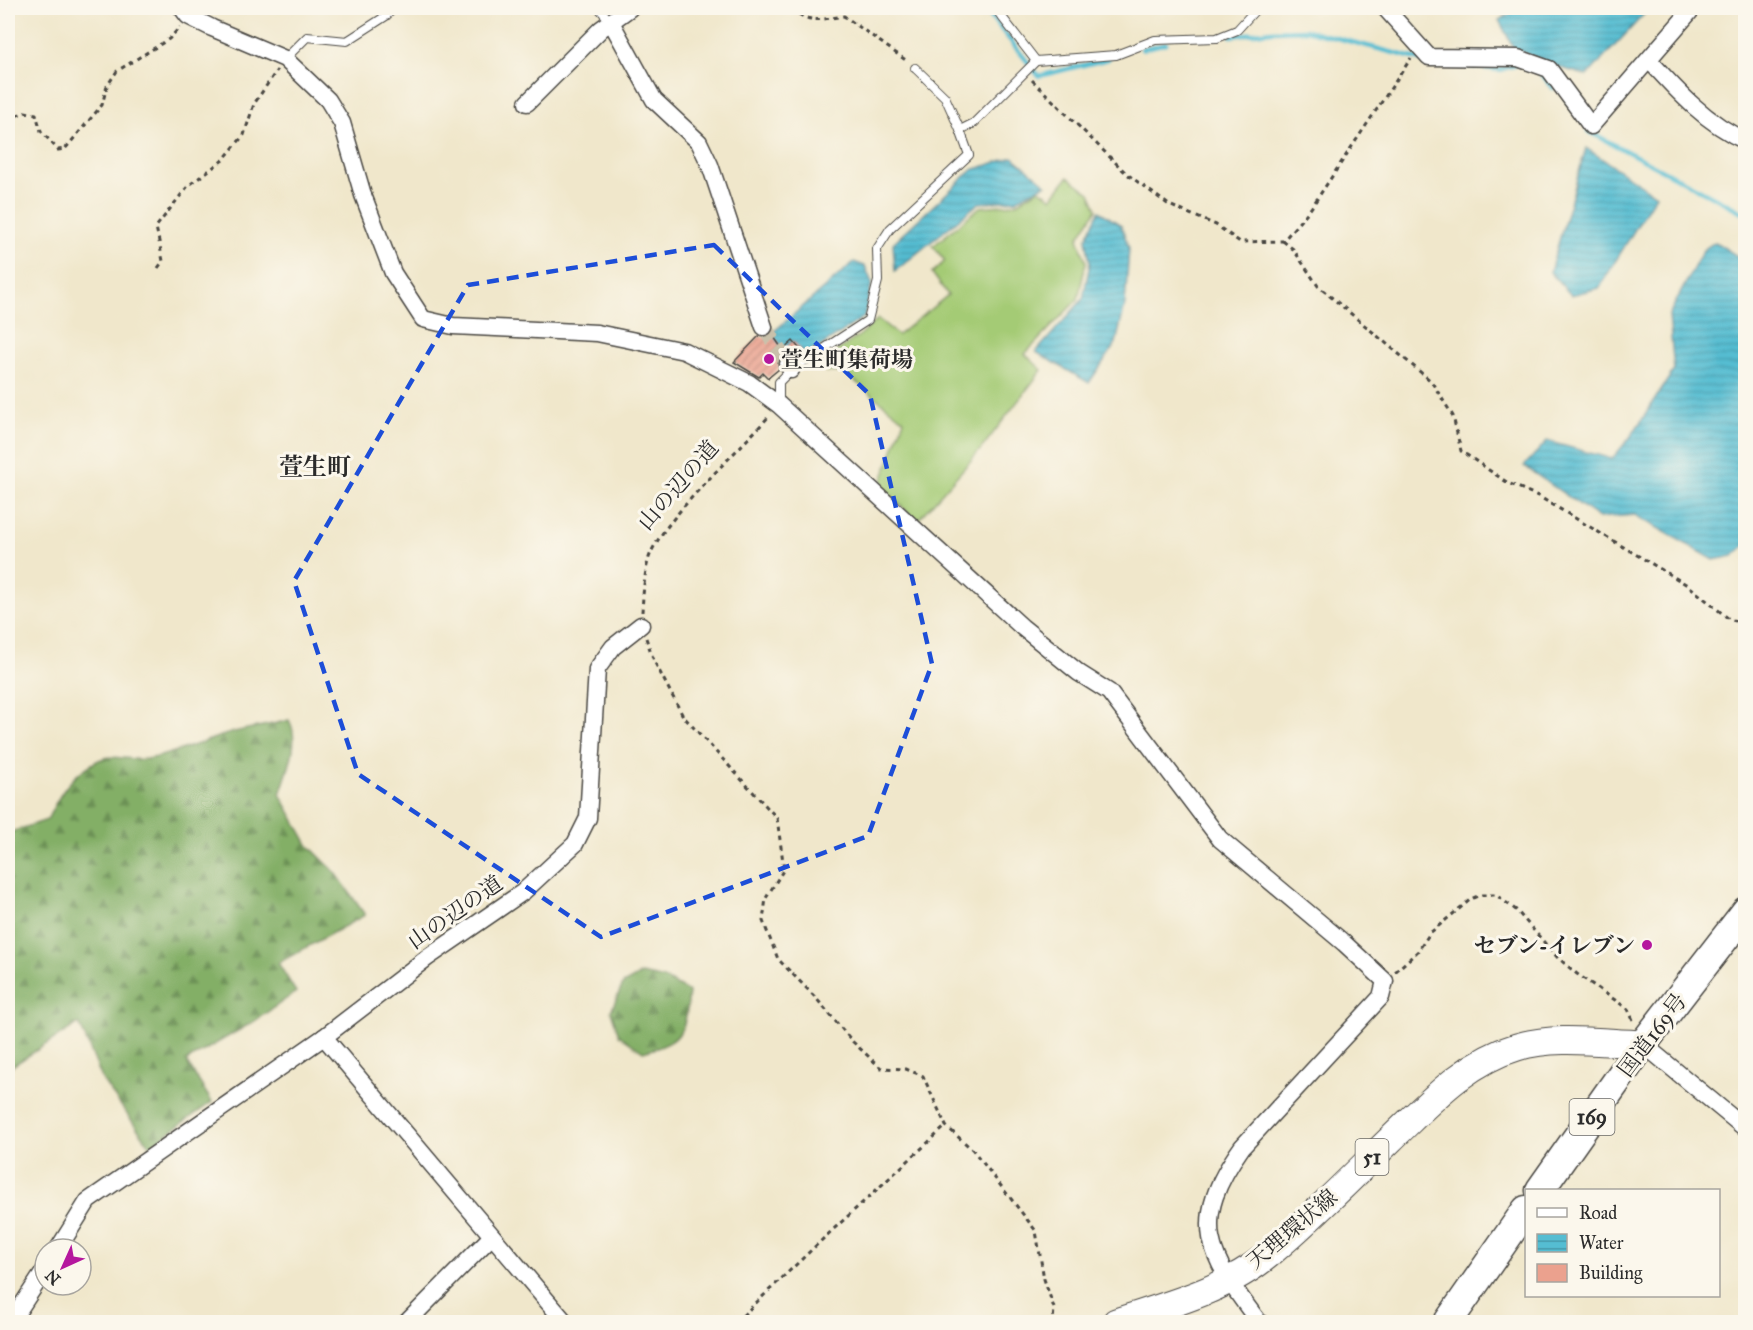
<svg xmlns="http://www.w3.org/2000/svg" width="1753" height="1330" font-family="'IM FELL Great Primer','Noto Serif JP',serif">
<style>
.grass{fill:#a4cb75;stroke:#687b50;stroke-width:1.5}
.forest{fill:url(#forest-firs);stroke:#576d48;stroke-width:1.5}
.water{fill:url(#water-rules);stroke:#40747e;stroke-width:1.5}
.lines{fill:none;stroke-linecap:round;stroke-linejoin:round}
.stream{stroke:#55bdd2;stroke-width:4.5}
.building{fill:url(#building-hatch)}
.minor-tunnel{stroke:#c9c1ab;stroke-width:16;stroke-dasharray:16 8;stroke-linecap:butt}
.service-casing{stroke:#494743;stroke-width:10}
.minor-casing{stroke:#494743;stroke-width:19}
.primary-casing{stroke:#494743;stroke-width:29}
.trunk-casing{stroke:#494743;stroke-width:31}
.path{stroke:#494743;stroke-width:3;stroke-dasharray:4.5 4.5;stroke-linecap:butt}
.service{stroke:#fff;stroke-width:8}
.minor{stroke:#fff;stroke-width:16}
.primary{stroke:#fff;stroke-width:27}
.trunk{stroke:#fff;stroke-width:28}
.marked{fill:none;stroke:#1d4ed8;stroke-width:4.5;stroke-dasharray:12 8;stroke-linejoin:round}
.poi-dot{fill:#b5179e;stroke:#fbf7ec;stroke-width:2}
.labels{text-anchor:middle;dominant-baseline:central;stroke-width:6;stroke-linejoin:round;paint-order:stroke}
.shield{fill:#fbf7ec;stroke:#696865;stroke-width:1.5}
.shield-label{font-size:21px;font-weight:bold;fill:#2b2b2b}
.poi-label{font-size:22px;font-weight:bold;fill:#2b2b2b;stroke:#fbf7ec;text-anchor:start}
.street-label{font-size:22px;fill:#2b2b2b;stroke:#fbf7ec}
.neighbourhood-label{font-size:24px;font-weight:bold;fill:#2b2b2b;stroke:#fbf7ec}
</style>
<defs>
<pattern id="forest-firs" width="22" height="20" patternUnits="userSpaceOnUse" patternTransform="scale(1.5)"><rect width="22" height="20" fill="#83af66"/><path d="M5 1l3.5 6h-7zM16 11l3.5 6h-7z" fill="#6b8f54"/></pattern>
<pattern id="water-rules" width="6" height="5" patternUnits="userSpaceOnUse" patternTransform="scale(1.5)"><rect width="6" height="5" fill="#55bdd2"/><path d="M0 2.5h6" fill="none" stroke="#479aab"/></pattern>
<pattern id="building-hatch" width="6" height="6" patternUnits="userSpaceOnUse" patternTransform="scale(1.5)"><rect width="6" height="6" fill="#eba18e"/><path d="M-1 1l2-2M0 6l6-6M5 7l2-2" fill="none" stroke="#bf8374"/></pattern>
</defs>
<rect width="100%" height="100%" fill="#fbf7ec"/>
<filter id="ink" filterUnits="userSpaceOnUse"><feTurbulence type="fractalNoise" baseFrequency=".0167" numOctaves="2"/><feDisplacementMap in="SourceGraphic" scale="12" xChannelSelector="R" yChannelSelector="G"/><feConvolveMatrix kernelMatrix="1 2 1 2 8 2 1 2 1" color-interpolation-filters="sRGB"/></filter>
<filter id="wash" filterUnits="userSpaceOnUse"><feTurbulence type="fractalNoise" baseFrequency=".008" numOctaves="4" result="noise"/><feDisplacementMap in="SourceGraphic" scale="24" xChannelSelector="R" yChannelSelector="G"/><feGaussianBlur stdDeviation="1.35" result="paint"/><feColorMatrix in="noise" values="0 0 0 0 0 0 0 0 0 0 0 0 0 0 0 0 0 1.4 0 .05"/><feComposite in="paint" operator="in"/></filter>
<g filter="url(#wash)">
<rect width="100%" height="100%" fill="#f0e7cb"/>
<polygon class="grass" points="1068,177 1090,193 1097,209 1078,238 1086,262 1078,299 1025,354 1042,370 981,449 917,521 880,486 904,420 843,372 827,372 820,363 860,335 878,319 898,335 948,295 932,273 945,261 933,246 980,207 1015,204 1039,189 1052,198"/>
<g class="forest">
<path d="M289,720C301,741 287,773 280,794L309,846L336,873L365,915L278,963L296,992L253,1022L186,1061L212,1102L150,1146L103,1081L79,1023L9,1068L8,1065V833L47,820C60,793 70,776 97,761C112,752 130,762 147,759C175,754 203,741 231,733C250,727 270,726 289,720Z"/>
<path d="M641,974L665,979L689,992C685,1031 684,1042 643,1052L619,1035L611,1011L623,984Z"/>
</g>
<g class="water">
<polygon points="1520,8 1646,8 1646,12 1587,76 1556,66 1514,49 1499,20"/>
<polygon points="1586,148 1656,195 1599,288 1571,295 1550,272"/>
<polygon points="1013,157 1046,184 1016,200 979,203 895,271 893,243 972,170"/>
<polygon points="1099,211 1121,225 1129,248 1125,305 1116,343 1089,383 1036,352 1083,299 1090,263 1086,239"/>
<polygon points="1715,242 1745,261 1746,545 1733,556 1714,560 1635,515 1599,518 1524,466 1547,441 1612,459 1632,435 1674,370 1669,315 1703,250"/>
<polygon points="854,262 865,266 872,283 864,317 806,356 793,341 783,350 771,334"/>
</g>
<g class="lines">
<g class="stream">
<polyline points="984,8 1039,76 1108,59"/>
<polyline points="1231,36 1271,31 1306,30 1425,61"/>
<polyline points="1142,49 1166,43"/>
<polyline points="1460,65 1499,70 1516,65"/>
<polyline points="1539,71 1553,88"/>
<polyline points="1588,131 1746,214"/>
</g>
</g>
<g id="blocks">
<polygon class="building" points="772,334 783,350 793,341 804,354 797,359 789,354 783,355 778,363 779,369 768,378 763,373 759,377 734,362 759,336 767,337"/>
</g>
</g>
<g filter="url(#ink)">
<use href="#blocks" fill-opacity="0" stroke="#494743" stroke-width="1.5"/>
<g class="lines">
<polyline class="minor-tunnel" points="764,327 788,364"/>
<g class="service-casing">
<g id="service">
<polyline points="599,8 611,22"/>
<polyline points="995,8 1036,61"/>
<polyline points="285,59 307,37 347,41 386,16 394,8"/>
<polyline points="915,68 945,97 960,130"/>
<polyline points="779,404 779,382 791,370 868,320 878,281 877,249 890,229 969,155 960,130 974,123 1036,61 1116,55 1155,40 1217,38 1237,30 1257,8"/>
</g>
</g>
<g class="minor-casing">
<g id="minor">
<path d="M182,8L188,16L212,28L285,59L328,100L342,123L363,195L393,273L423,319L453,326L597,333L684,351L749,383L779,405L1022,627L1079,673L1109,692L1220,839L1344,943L1385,981L1381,997L1242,1147C1188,1223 1208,1255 1259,1322"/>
<polyline points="1385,8 1429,57 1518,58 1549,69 1591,126 1693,8"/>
<polyline points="611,22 654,100 699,142 710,165 764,327"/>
<path d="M1649,60C1677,91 1707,124 1746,141"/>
<polyline points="527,103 601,29 630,8"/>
<polyline points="788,364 791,370"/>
<polyline points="324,1037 565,1322"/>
<polyline points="1643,1044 1746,1129"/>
<polyline points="58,1249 88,1201 324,1037 427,958 523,892 575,844 588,818 597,669 613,647 641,625"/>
<polyline points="11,1322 45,1270"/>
<polyline points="407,1322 492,1236"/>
</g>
</g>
<g class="primary-casing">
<path id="primary" d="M1116,1322C1167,1305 1226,1290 1268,1255C1311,1219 1350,1179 1390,1140C1428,1104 1465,1062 1517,1047C1557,1035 1602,1043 1643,1044"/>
</g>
<g class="trunk-casing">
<g id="trunk">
<polyline points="1540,1190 1643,1044 1746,911"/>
<polyline points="1448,1322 1526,1210"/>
</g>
</g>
<g class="path">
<path d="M792,8C808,25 822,19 844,16L907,61"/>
<polyline points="1032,80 1127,174 1169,205 1216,225 1240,242 1283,241 1311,208 1411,58"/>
<polyline points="8,119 25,112 36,114 41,131 58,150 65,149 102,105 107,86 117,71 169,39 180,27"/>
<polyline points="1283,241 1293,249 1318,286 1431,381 1453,416 1461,451 1508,483 1538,496 1689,586 1729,619 1746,624"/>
<polyline points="158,268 163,261 156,227 188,186 223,160 244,135 254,104 277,70"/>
<path d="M642,612C643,595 644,577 648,561C657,524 742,448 770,415"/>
<polyline points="646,638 654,661 683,716 777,818 784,869 766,898 763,921 778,959 815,997 853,1042 881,1068 906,1069 923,1076 946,1126 973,1150 1036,1231 1044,1279 1054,1308 1053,1322"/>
<polyline points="1395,972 1418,951 1430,933 1471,899 1480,895 1496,895 1516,910 1557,957 1577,974 1628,1009 1633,1020"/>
<polyline points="736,1322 824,1238 946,1126"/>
</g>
<use href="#service" class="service"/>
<use href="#minor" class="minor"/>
<use href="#primary" class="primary"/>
<use href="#trunk" class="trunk"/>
</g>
</g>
<path class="marked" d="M714,245L870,395L932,664L868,836L601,937L358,774L294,581L468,285Z"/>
<g class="poi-dot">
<circle cx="769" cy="359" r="6"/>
<circle cx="1647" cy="945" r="6"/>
</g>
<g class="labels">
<g class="shield">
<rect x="1569.5" y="1099" width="45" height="36" rx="4.5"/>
<rect x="1355.5" y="1139" width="33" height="36" rx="4.5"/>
</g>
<g class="shield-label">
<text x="1592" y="1117">169</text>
<text x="1372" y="1157">51</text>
</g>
<g class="poi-label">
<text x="781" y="359">萱生町集荷場</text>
<text x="1635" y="945" text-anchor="end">セブン-イレブン</text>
</g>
<g class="street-label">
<text transform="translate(678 485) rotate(-49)">山の辺の道</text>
<text transform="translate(455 912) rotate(-35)">山の辺の道</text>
<text transform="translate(1652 1035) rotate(-53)">国道169号</text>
<text transform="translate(1292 1229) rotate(-40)">天理環状線</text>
</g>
<g class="neighbourhood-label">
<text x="315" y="467">萱生町</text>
</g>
</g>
<rect width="1753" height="1330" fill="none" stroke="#fbf7ec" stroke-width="30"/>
<rect x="1525" y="1189" width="195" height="108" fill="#fbf7ec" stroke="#a8a59f" stroke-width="1.5"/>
<rect x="1537" y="1208" width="30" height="9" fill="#ffffff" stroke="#a8a59f" stroke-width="1.5"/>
<text x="1579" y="1219" font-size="18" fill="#2b2b2b">Road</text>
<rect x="1537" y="1234" width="30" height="18" fill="url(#water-rules)" stroke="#a8a59f" stroke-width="1.5"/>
<text x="1579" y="1249" font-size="18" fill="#2b2b2b">Water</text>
<rect x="1537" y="1264" width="30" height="18" fill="#eba18e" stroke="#a8a59f" stroke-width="1.5"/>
<text x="1579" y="1279" font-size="18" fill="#2b2b2b">Building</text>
<g transform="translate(63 1267) rotate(225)"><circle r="28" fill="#fbf7ec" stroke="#a8a59f" stroke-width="1.5"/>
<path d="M0-4.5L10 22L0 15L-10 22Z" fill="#b5179e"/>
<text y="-9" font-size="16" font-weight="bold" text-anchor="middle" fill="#2b2b2b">N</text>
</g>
</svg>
